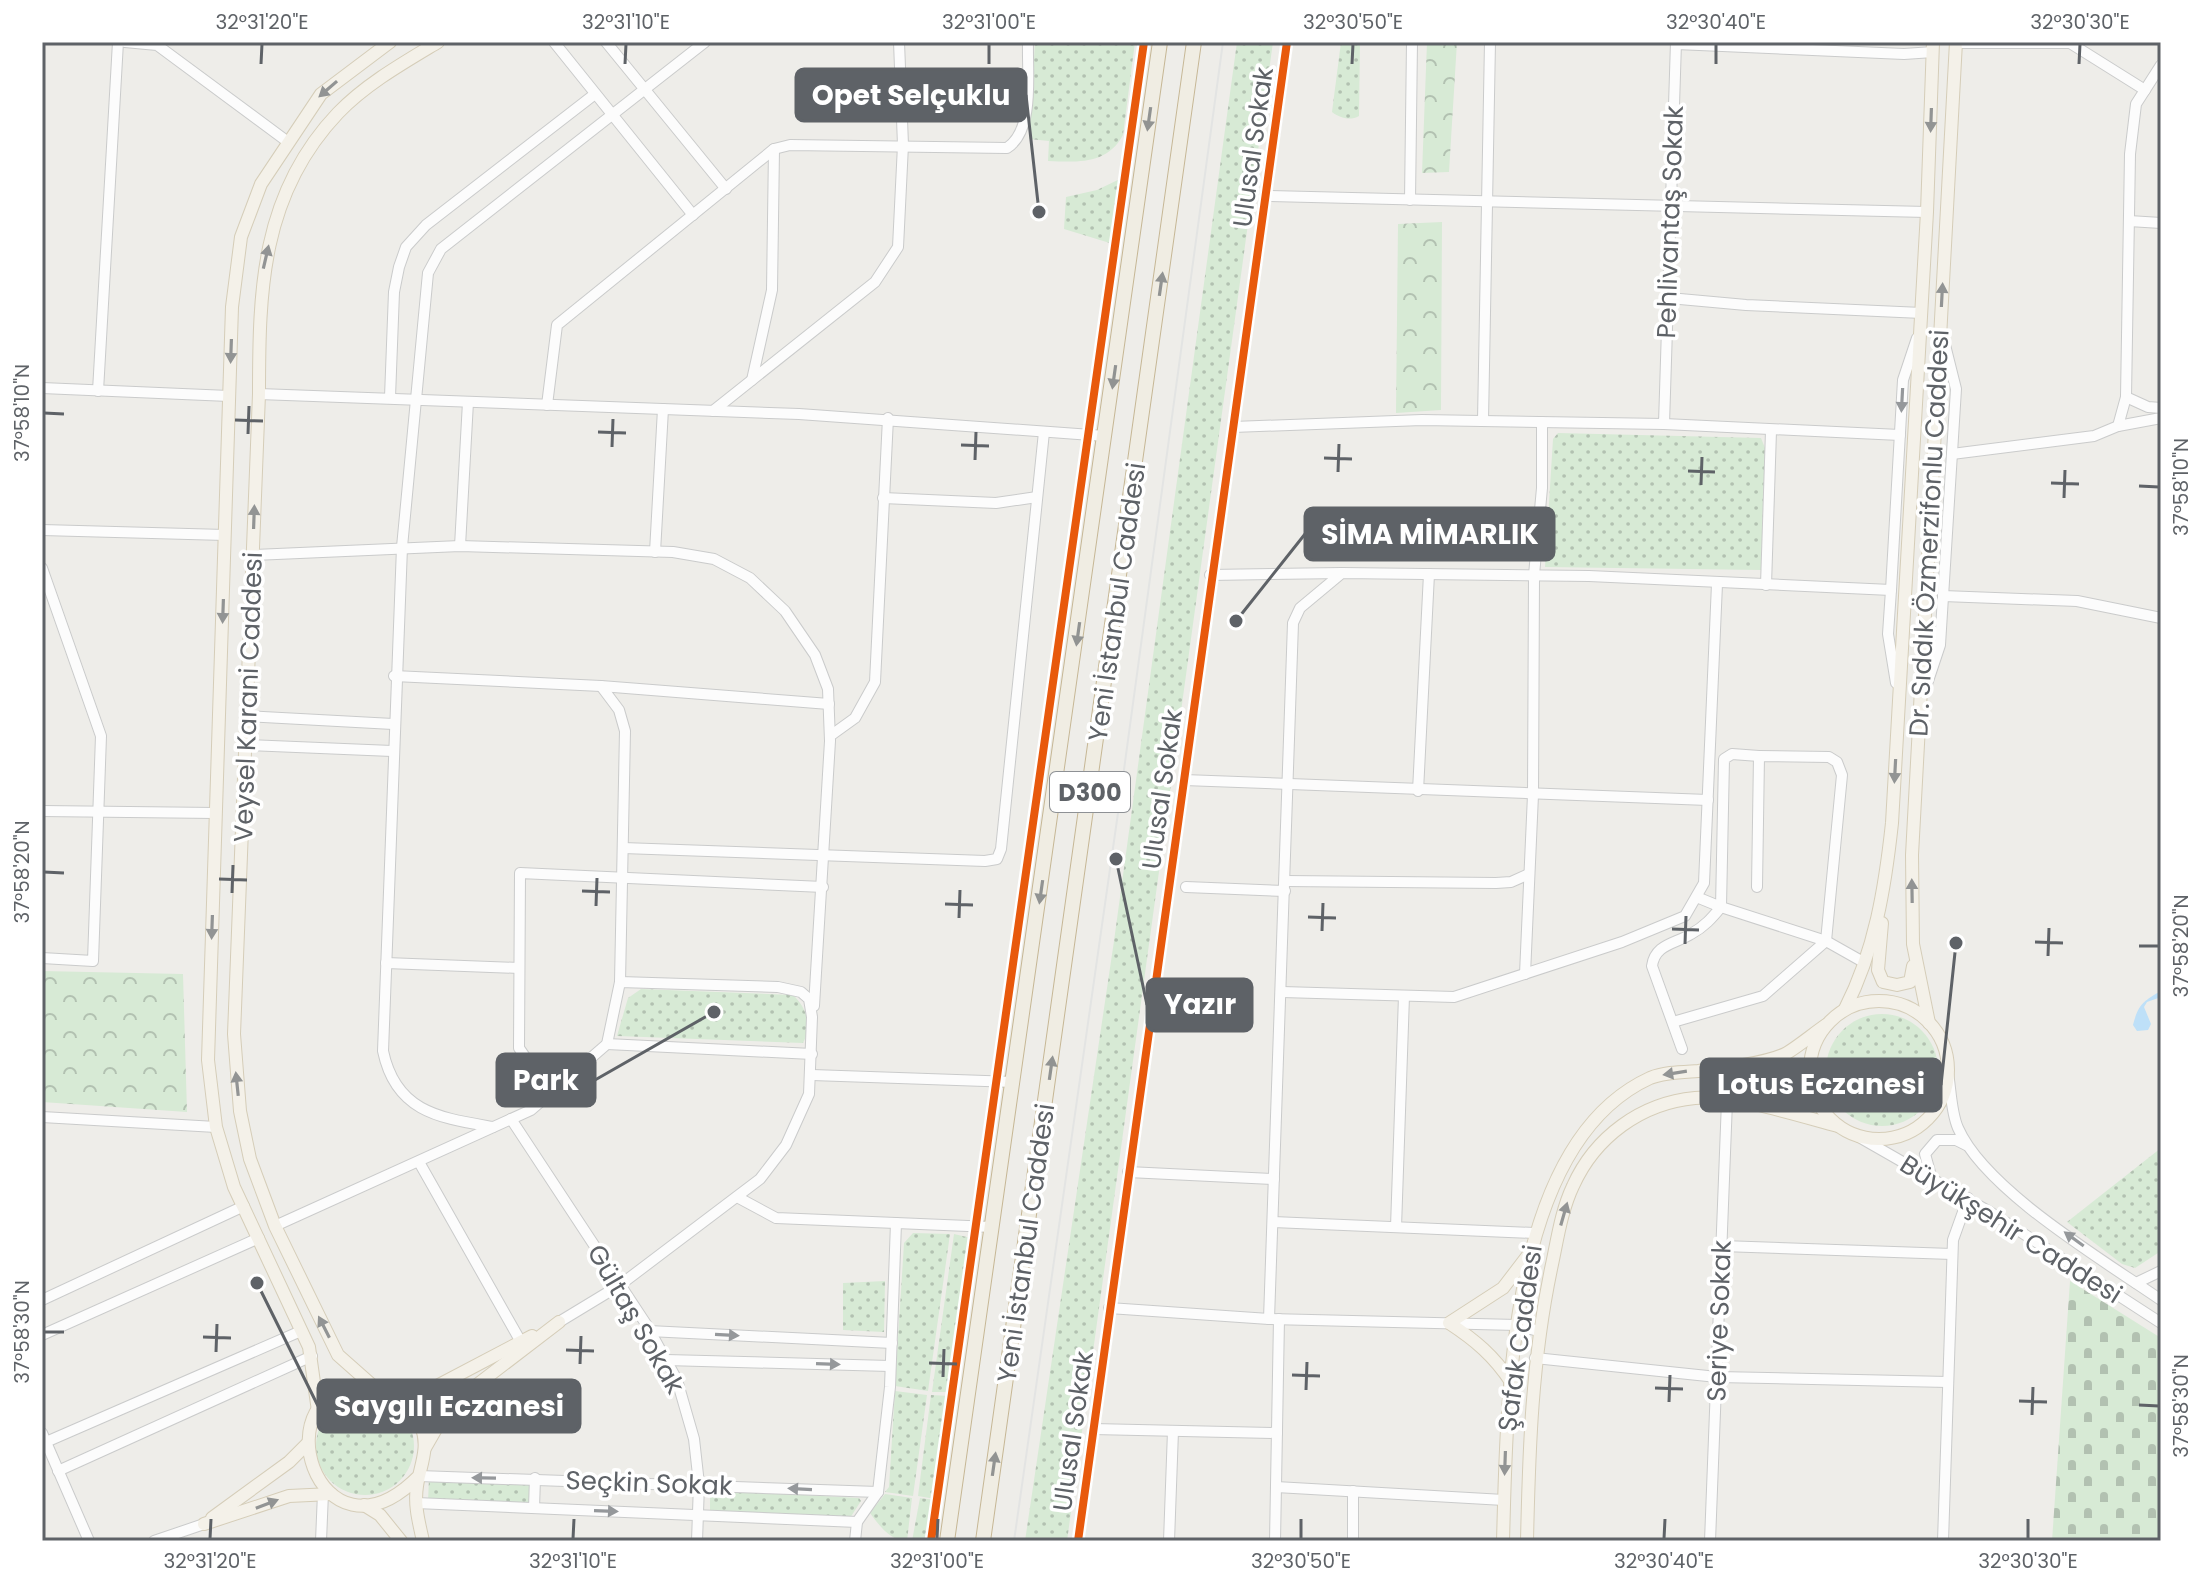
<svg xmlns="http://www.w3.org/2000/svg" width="2203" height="1583" font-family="Poppins,sans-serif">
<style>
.grass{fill:url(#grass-dots)}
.forest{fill:url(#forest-crowns)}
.cemetery{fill:url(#cemetery-stones)}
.water{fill:#bee0f8}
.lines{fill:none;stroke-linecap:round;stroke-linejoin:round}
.minor-casing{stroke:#cacbcb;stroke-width:12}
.major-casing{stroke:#d5cdb8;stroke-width:14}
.highway-casing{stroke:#c6b795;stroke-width:16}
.minor{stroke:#fcfcfc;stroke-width:10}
.major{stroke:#f4f1e9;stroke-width:12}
.highway{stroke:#f0ede3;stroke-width:14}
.tram{stroke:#e3e4e3;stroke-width:2}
.cycleway-casing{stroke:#fff;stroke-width:13}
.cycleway{stroke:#e8590c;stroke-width:8}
.oneway{fill:#929494}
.oneway2{fill:#919392}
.oneway3{fill:#95989b}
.ticks{fill:none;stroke:#5e6267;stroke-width:3}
.labels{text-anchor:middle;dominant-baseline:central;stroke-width:7;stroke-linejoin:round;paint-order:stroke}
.shield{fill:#fff;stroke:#8e9195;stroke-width:2}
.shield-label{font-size:24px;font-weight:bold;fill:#5e6267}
.street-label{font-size:26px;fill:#5e6267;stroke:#fff}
.leader{fill:none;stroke:#5e6267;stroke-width:3}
.callout-dot{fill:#5e6267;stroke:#fff;stroke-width:3}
.callout{fill:#5e6267;stroke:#5e6267;stroke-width:3}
.callout-label{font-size:28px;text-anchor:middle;font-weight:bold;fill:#fff}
.neatline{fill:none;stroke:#5e6267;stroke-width:3}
.ticks-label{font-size:20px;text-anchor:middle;fill:#5e6267}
</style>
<defs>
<pattern id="grass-dots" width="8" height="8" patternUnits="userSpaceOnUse" patternTransform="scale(2)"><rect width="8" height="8" fill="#d7ead5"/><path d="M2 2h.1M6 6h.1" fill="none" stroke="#b2c1b1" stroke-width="1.8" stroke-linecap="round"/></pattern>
<pattern id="forest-crowns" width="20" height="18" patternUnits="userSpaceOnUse" patternTransform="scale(2)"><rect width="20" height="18" fill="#d7ead5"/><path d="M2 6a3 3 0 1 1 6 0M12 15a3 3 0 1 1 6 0" fill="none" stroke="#b2c1b1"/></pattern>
<pattern id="cemetery-stones" width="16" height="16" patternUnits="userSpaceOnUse" patternTransform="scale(2)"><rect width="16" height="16" fill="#d7ead5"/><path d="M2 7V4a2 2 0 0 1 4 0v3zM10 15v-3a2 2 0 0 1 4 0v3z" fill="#b2c1b1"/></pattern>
</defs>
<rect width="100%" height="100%" fill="#eeede9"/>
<g class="grass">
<path d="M1035,42H1135L1123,135C1107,165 1077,162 1048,161L1049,141L1029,139Z"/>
<polygon points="1237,42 1273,42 1067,1541 1025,1541 1114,941"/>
<path d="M1341,42H1360L1359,116C1350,121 1340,118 1332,112Z"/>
<polygon points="1124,177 1113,244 1064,229 1066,197 1097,190"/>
<polygon points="1558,433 1761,438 1765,448 1761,570 1545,567 1553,439"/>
<path d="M641,989L793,995C807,1008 812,1026 803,1043L617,1036L628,998Z"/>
<circle cx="1882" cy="1070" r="56"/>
<polygon points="2161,1148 2161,1251 2135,1268 2122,1264 2067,1222"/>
<polygon points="913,1233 950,1234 928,1391 895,1386 904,1243"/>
<polygon points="954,1234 971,1238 950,1392 932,1392"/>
<polygon points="885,1281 884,1332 843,1330 843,1283"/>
<polygon points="895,1391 927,1395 913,1496 885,1492 889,1487"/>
<polygon points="931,1395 950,1396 935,1499 918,1496"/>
<circle cx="365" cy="1446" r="49"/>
<polygon points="429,1478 530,1483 529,1505 428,1502"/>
<polygon points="710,1490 859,1498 861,1501 850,1518 710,1513"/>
<path d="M885,1494L912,1498L907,1541C890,1541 879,1525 870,1513Z"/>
<polygon points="920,1498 935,1500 929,1541 912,1541"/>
</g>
<g class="forest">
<polygon points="1427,42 1457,42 1449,172 1422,173"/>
<polygon points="1442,222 1441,410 1396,413 1398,224"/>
<polygon points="42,971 183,974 187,1112 42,1102"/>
</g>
<polygon class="cemetery" points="2070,1281 2161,1338 2161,1541 2052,1541"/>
<path class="water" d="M2161,991V997L2147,1002L2144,1007L2151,1024L2148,1030L2137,1031L2133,1025C2138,1005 2143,1001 2161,991Z"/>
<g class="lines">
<g class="minor-casing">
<g id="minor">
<polyline points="125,42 157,45 288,142"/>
<polyline points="554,42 693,215"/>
<polyline points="606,42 726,189"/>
<polyline points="1956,43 2070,43 2145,90"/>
<polyline points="1676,44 1904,54 1933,52"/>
<polyline points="1266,196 1927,212"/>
<polyline points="1410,200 1412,42"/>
<polyline points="2129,221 2161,223"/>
<polyline points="1669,298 1746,305 1922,313"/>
<polyline points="752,380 772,290 774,149"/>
<polyline points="42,388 229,396"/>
<polyline points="98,391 118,42"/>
<polyline points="259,394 799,414 1105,436"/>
<polyline points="390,397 394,292 399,267 406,247 426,225 595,94"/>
<polyline points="2126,397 2148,407 2161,408"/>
<path d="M547,405L557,325L774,149L790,145L1007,148C1035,130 1027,73 1028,42"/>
<polyline points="713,411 875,282 898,247 903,145 899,42"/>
<polyline points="1483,421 1490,42"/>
<polyline points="1664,424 1900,435"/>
<polyline points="2118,426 2161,418"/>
<polyline points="1233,427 1422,420 1664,424 1676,42"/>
<polyline points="1952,454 2094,436 2118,426 2126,397 2130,154 2136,104 2161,65"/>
<polyline points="883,498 996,503 1037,497"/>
<polyline points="42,530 225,535"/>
<polyline points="460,546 468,402"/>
<polyline points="655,552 663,409"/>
<polyline points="253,555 460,546 673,552 714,559 750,578 785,611 815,655 828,689 830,741 814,1006"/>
<polyline points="42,568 101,736 93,961 42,958"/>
<polyline points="1210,575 1342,573"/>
<polyline points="1766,585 1771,431"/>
<polyline points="1943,596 2077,601 2161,618"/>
<polyline points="394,676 601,686 829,704"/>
<polyline points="1896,683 1888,634 1891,590 1903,380 1917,338"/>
<polyline points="601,686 619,710 625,731 620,982"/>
<polyline points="1924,693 1940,645 1956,389 1942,333"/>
<polyline points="246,716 393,724"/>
<polyline points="830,736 855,718 875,682 888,418"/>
<polyline points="245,745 392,751"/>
<polyline points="1759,756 1732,754 1724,759 1721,907 1826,941 1865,963"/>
<polyline points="1184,780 1708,800"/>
<polyline points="1418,791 1429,574"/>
<polyline points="42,811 215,813"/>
<polyline points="623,848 985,861 997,859 1001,849 1044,432"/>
<polyline points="1285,881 1496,883 1511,882 1529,874"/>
<polyline points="1186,887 1285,891"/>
<polyline points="386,963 519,968"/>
<polyline points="1525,974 1533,795 1534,575 1542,488 1542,422"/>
<polyline points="1282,992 1454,997 1622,942 1685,916 1704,883 1717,584"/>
<polyline points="1673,1022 1763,996 1826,941 1842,775 1837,762 1829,757 1759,756 1757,887"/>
<polyline points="607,1044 812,1054"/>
<path d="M1682,1049L1652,966C1655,944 1675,944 1691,934C1704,927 1712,918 1721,907L1699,898"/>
<path d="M1948,1073C1951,1090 1951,1112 1958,1128C1985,1190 2103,1260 2161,1300"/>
<polyline points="812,1075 1014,1082"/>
<polyline points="550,1093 519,1048 520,873 823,887"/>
<polyline points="42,1117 216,1127"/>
<polyline points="511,1119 646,1324 677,1380 694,1439 699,1484 697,1541"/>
<path d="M493,1127C441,1118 396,1113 383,1051L402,547L428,273L441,249L705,42"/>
<polyline points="1859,1137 1990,1212 2161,1323"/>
<polyline points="419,1162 521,1342"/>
<polyline points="1128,1172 1274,1179"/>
<polyline points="1932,1179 1925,1154 1937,1140 1956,1140 1966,1145"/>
<polyline points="737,1197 776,1218 992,1227"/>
<polyline points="1273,1222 1534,1233"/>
<polyline points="275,1226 531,1110 607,1044 620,982 778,987 801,992 809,999 812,1017 809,1094 786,1145 760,1179 620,1285 559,1322"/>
<polyline points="1396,1227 1404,996"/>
<polyline points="1722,1246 1952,1254"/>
<polyline points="2136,1283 2161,1271"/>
<polyline points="42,1300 244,1206"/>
<polyline points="1109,1308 1269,1319 1517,1325 1538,1331"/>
<polyline points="1269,1319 1293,623 1300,608 1342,573 1589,576 1891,590"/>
<polyline points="649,1331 892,1343"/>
<polyline points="42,1335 259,1238"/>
<polyline points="1535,1358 1717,1377 1948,1382"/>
<polyline points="666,1360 890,1366"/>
<polyline points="1093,1429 1277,1433"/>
<polyline points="42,1433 89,1541"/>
<polyline points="46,1442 301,1331"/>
<polyline points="58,1471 312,1356"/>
<polyline points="419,1476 878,1492"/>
<polyline points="1276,1487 1504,1500"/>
<polyline points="416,1503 857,1522"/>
<polyline points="534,1508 535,1478"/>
<polyline points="154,1541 204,1524"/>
<polyline points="321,1541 323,1493"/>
<polyline points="855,1541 857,1522 878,1492 890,1387 896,1223"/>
<polyline points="1078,1541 1287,42"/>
<polyline points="1169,1541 1173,1431"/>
<polyline points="1275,1541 1279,1319"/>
<polyline points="1353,1541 1353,1491"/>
<polyline points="1710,1541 1727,1101"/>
<polyline points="1943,1541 1953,1240 1968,1198"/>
</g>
</g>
<g class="major-casing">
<g id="major">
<polyline points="1882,923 1878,970 1883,982 1897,985 1910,982 1913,966"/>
<circle cx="1879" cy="1070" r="69"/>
<path d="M1845,1009C1875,950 1885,888 1892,823L1927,212L1933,42"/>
<polyline points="1929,1023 1913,944 1912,855 1956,42"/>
<path d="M1734,1070C1756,1070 1781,1062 1793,1084C1782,1101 1773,1101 1754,1099"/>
<path d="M1511,1382C1494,1356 1475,1340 1449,1323L1503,1288L1529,1254"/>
<path d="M373,1386L338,1355L275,1226L250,1159L240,1111L234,1034L259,394C259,290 261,194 338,113C366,84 403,63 438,42"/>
<polyline points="396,1396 435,1387 532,1336"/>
<polyline points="318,1411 309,1347 234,1187 216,1127 208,1060 232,307 241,237 261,184 321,94 390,42"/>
<polyline points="425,1448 444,1415 465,1394 559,1322"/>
<path d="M419,1476C317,1579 256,1381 371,1386C393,1387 413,1406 421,1426C430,1447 420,1466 417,1486C414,1505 419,1523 423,1541"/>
<polyline points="364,1505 380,1515 401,1541"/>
<polyline points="212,1518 289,1462 307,1444"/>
<polyline points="204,1524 289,1496 331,1494"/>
<path d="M1503,1541C1507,1406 1506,1144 1650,1078C1665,1072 1682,1072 1698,1071C1720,1069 1768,1063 1787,1053C1800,1045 1813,1034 1826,1025"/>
<path d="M1527,1541C1529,1448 1532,1360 1551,1269C1557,1242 1561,1211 1573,1186C1595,1137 1641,1103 1695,1098C1732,1094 1800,1116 1838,1126"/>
</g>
</g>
<g class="highway-casing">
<g id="highway">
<polyline points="947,1541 1160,42"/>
<polyline points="983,1541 1194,42"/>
</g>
</g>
<use href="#minor" class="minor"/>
<use href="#major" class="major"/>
<use href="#highway" class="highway"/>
<polyline class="tram" points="1014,1541 1120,799 1223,42"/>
<g class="cycleway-casing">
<g id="cycleway">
<polyline points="931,1541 1144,42"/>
<polyline points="1078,1541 1287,42"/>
</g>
</g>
<use href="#cycleway" class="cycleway"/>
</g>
<defs><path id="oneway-solid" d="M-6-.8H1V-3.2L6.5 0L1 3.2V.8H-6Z" transform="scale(2)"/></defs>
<g class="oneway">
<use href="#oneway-solid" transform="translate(328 89) rotate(139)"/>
<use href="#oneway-solid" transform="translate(1931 120) rotate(92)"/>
<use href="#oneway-solid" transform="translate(266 257) rotate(-77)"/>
<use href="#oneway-solid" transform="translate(1942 295) rotate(-87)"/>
<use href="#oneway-solid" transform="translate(231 351) rotate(92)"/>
<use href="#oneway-solid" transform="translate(254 517) rotate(-88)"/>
<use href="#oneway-solid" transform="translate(223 611) rotate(92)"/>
<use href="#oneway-solid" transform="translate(1895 771) rotate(93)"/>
<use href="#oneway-solid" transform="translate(1912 891) rotate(-91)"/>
<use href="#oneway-solid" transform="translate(212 927) rotate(92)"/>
<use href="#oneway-solid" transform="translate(1675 1073) rotate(171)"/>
<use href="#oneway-solid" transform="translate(237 1084) rotate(-96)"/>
<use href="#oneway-solid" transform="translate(1564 1214) rotate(-74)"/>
<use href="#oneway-solid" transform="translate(324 1327) rotate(-117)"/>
<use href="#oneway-solid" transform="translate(1505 1463) rotate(92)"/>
<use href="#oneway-solid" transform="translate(267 1504) rotate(-21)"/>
</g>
<g class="oneway2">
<use href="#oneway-solid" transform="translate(1149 119) rotate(98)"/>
<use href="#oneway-solid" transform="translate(1161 284) rotate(-82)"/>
<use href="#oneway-solid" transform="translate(1114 377) rotate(98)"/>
<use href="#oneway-solid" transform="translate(1078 634) rotate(98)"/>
<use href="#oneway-solid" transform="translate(1041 892) rotate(98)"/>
<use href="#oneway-solid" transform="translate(1051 1068) rotate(-82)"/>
<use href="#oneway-solid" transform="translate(994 1464) rotate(-82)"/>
</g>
<g class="oneway3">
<use href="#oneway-solid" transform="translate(1902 400) rotate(93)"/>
<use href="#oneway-solid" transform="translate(2074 1239) rotate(-144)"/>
<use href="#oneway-solid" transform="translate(727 1335) rotate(3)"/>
<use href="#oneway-solid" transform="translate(828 1364) rotate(2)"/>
<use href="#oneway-solid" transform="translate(484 1478) rotate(-179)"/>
<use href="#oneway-solid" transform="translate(800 1489) rotate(-177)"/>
<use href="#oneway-solid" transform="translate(606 1511) rotate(2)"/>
</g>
<path class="ticks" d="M261,64L262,44M625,64L626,44M989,64V44M1352,64L1353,44M1716,64V44M2079,64L2080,44M44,413L64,414M235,420L263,421M598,432L626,433M248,434L249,406M961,445L989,446M612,447L613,419M1324,458L1352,459M975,460L976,432M1688,471L1715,472M1338,472L1339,444M2051,483L2079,484M1701,485L1702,457M2139,486L2159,487M2064,498L2065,470M44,872L64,873M219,879L247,880M582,891L610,892M232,893L233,865M945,904L973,905M596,906L597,878M1308,917L1336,918M959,918L960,890M1672,929L1699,930M1322,931L1323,903M2035,942L2063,943M1685,944L1686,916M2139,946H2159M2048,956L2049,928M44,1332H64M203,1337L231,1338M566,1350L594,1351M216,1352L217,1324M929,1363L957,1364M580,1364L581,1336M1292,1375L1320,1376M943,1377L944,1349M1655,1388L1683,1389M1306,1390L1307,1362M2019,1401L2047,1402M1669,1402L1670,1375M2139,1405L2159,1406M2032,1415L2033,1387M210,1539L211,1519M573,1539L574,1519M937,1539L938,1519M1301,1539V1519M1664,1539L1665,1519M2028,1539V1519"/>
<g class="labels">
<rect class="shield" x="1050" y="772" width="80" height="40" rx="6"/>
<g class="shield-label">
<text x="1090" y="792">D300</text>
</g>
<g class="street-label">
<text transform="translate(1253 147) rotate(-82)">Ulusal Sokak</text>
<text transform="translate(1670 222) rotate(-88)">Pehlivantaş Sokak</text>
<text transform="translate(1929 533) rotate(-87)">Dr. Sıddık Özmerzifonlu Caddesi</text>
<text transform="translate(1117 602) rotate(-82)">Yeni İstanbul Caddesi</text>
<text transform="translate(248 697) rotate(-88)">Veysel Karani Caddesi</text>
<text transform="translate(1162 789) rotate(-82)">Ulusal Sokak</text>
<text transform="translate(2011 1229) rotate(32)">Büyükşehir Caddesi</text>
<text transform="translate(1026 1243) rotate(-82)">Yeni İstanbul Caddesi</text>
<text transform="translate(636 1319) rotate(60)">Gültaş Sokak</text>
<text transform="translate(1719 1321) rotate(-88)">Seriye Sokak</text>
<text transform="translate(1520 1338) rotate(-82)">Şafak Caddesi</text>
<text transform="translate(1073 1431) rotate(-82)">Ulusal Sokak</text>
<text transform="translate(649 1483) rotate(2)">Seçkin Sokak</text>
</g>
</g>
<path class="leader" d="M1039 212L1026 95M1236 621L1305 534M1116 859L1147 1005M714 1012L595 1080M1956 943L1941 1085M257 1283L318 1406"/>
<g class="callout-dot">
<circle cx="1039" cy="212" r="8"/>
<circle cx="1236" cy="621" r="8"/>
<circle cx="1116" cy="859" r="8"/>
<circle cx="714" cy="1012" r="8"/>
<circle cx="1956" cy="943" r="8"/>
<circle cx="257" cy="1283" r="8"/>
</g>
<g class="callout">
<rect x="796" y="69" width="230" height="52" rx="8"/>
<rect x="1305" y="508" width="249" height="52" rx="8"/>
<rect x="1147" y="979" width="105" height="52" rx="8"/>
<rect x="497" y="1054" width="98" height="52" rx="8"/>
<rect x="1701" y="1059" width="240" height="52" rx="8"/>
<rect x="318" y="1380" width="262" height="52" rx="8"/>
</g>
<g class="callout-label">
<text x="911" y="105">Opet Selçuklu</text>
<text x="1430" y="544">SİMA MİMARLIK</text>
<text x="1200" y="1014">Yazır</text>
<text x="546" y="1090">Park</text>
<text x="1821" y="1094">Lotus Eczanesi</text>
<text x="449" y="1416">Saygılı Eczanesi</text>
</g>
<rect width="2203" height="1583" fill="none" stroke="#ffffff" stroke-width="88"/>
<rect x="44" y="44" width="2115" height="1495" class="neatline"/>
<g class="ticks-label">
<text x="262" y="29">32°31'20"E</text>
<text x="626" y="29">32°31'10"E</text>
<text x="989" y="29">32°31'00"E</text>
<text x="1353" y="29">32°30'50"E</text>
<text x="1716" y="29">32°30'40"E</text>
<text x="2080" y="29">32°30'30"E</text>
<text transform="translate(22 413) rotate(-90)" y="7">37°58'10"N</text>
<text transform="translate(2181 487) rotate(-90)" y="7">37°58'10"N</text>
<text transform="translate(22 872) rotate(-90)" y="7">37°58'20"N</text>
<text transform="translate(2181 946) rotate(-90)" y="7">37°58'20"N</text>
<text transform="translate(22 1332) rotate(-90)" y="7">37°58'30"N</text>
<text transform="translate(2181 1406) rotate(-90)" y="7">37°58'30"N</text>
<text x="210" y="1568">32°31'20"E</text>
<text x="573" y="1568">32°31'10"E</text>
<text x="937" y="1568">32°31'00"E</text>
<text x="1301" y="1568">32°30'50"E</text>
<text x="1664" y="1568">32°30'40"E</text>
<text x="2028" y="1568">32°30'30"E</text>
</g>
</svg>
